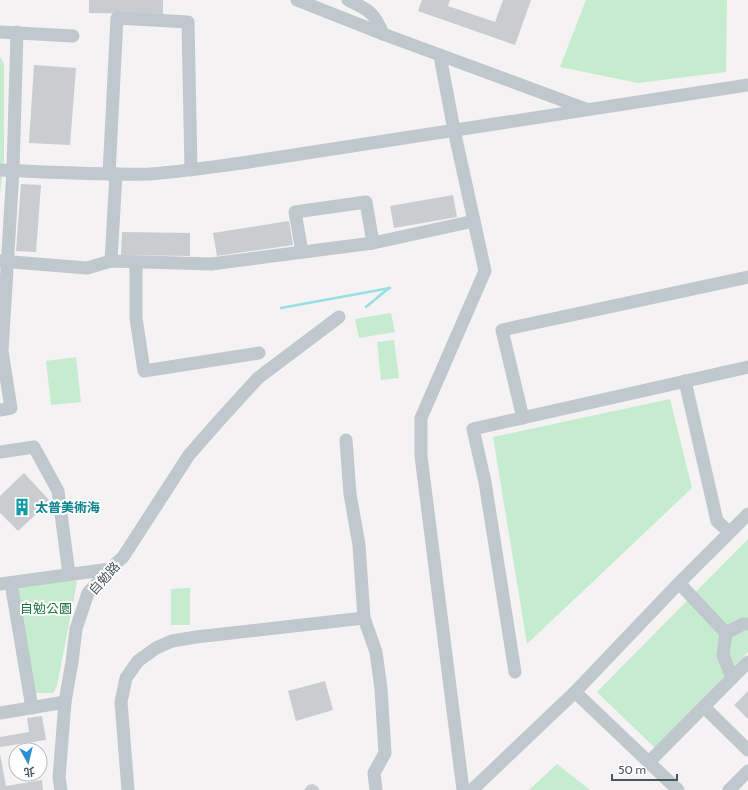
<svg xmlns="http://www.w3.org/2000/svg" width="748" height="790" font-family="Cabin,'Noto Sans TC',sans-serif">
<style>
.green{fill:#c6eccf}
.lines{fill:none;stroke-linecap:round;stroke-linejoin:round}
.stream{stroke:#98dfe4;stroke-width:2.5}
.building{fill:#c9cdd0}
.minor{stroke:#bfc8cc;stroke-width:13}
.labels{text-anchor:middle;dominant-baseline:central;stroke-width:4;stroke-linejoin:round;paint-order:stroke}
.culture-label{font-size:13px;font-weight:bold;fill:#0d838f;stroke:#fff;text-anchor:start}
.street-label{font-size:13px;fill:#4b575d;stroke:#fff}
.park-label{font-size:13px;fill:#227940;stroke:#fff}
</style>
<rect width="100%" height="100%" fill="#f4f2f2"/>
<g class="green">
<polygon points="586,0 727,0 726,72 638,83 560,67"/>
<polygon points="0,57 4,63 4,160 0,194"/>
<polygon points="391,313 395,332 359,338 355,319"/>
<polygon points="394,340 399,378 381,380 377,342"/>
<polygon points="76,357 81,402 51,405 46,361"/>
<polygon points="670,399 692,488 527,644 493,437"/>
<polygon points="748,539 748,652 655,748 597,692"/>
<polygon points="71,578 77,582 57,686 53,693 36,693 17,590 22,585"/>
<polygon points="190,588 190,625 171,625 171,589"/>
<polygon points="557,764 590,790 529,790"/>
</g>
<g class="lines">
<g class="stream">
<polyline points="366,307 389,288"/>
<polyline points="281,308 390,288"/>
</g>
</g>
<g class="building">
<polygon points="89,0 163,0 163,14 89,13"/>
<polygon points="422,0 450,0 448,6 495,22 503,0 531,0 515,45 418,11"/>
<polygon points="34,65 76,68 70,145 29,143"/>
<polygon points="21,184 41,185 36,252 16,251"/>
<polygon points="453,195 457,217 394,228 390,206"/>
<polygon points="289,221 293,245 217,256 213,233"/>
<polygon points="122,232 190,233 190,256 121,255"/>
<polygon points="24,473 50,501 18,531 0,513 0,496"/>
<polygon points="325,681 333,710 296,721 288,691"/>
<polygon points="748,691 748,719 734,705"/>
<polygon points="42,716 46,740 0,747 0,737 29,732 27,718"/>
<polygon points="0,754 6,786 42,780 43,790 0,790"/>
<polygon points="313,784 318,787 319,790 304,790 308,785"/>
</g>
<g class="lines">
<g class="minor">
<polyline points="297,0 383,34 586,109"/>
<path d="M348,0C369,10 374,12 383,34"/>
<polyline points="0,32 73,36"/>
<polyline points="440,56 454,130 485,271 421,418 421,456 463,790"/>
<path d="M0,170C49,172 99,175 149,174C180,172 211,167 242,163L748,85"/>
<polyline points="109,174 117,18 188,22 191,170"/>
<polyline points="302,252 295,212 366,202 373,243"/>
<polyline points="0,261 87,268 111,261 211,264 373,243 474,221"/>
<polyline points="111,261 116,174"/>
<polyline points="136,262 136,318 144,371 259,353"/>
<polyline points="685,381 717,521 729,532"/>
<polyline points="0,410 11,408 2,351 13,170 17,32"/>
<polyline points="523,418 502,330 748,277"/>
<polyline points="346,440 350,494 359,545 364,618 376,652 381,689 385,753 374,773 376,790"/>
<polyline points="0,452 34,447 58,491 69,574"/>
<polyline points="11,583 32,708"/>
<polyline points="679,583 726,633"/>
<polyline points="0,584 110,569"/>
<polyline points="515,672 485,482 473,429 748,367"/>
<polyline points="732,678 723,655 726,633 743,624 748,624"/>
<polyline points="575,692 678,790"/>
<polyline points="704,707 748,750"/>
<polyline points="0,713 65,702"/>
<polyline points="649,762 748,662"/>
<polyline points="61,790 59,778 65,702 72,662 76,629 88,593 110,569 123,557 189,455 217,423 258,378 339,317"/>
<polyline points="128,790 121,702 126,678 138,661 156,648 172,641 196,637 364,618"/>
<polyline points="472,790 575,692 679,583 748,514"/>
<polyline points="729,790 748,771"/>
</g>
</g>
<defs>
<g id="building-bare" transform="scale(1.38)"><path d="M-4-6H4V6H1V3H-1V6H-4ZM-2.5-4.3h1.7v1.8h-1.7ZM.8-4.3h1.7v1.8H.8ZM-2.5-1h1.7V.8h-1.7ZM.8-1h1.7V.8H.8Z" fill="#0f9aa8" stroke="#fff" stroke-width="2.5" paint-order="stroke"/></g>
</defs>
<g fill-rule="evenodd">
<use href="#building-bare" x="22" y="507"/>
</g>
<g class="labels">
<g class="culture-label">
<text x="35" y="507">太普美術海</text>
</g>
<g class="street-label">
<text transform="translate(104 578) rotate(-48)">自勉路</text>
</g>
<g class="park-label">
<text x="46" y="608">自勉公園</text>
</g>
</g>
<g transform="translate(28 762) rotate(172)"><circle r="19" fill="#ffffff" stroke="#b7bcbe"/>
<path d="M0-3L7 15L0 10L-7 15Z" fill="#2d8ed2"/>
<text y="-6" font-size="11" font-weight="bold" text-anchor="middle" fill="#4b575d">北</text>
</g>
<path d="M612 774v6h65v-6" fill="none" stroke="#4b575d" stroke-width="2"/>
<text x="618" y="774" font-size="12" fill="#4b575d" stroke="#ffffff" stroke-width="3" paint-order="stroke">50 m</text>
</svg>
